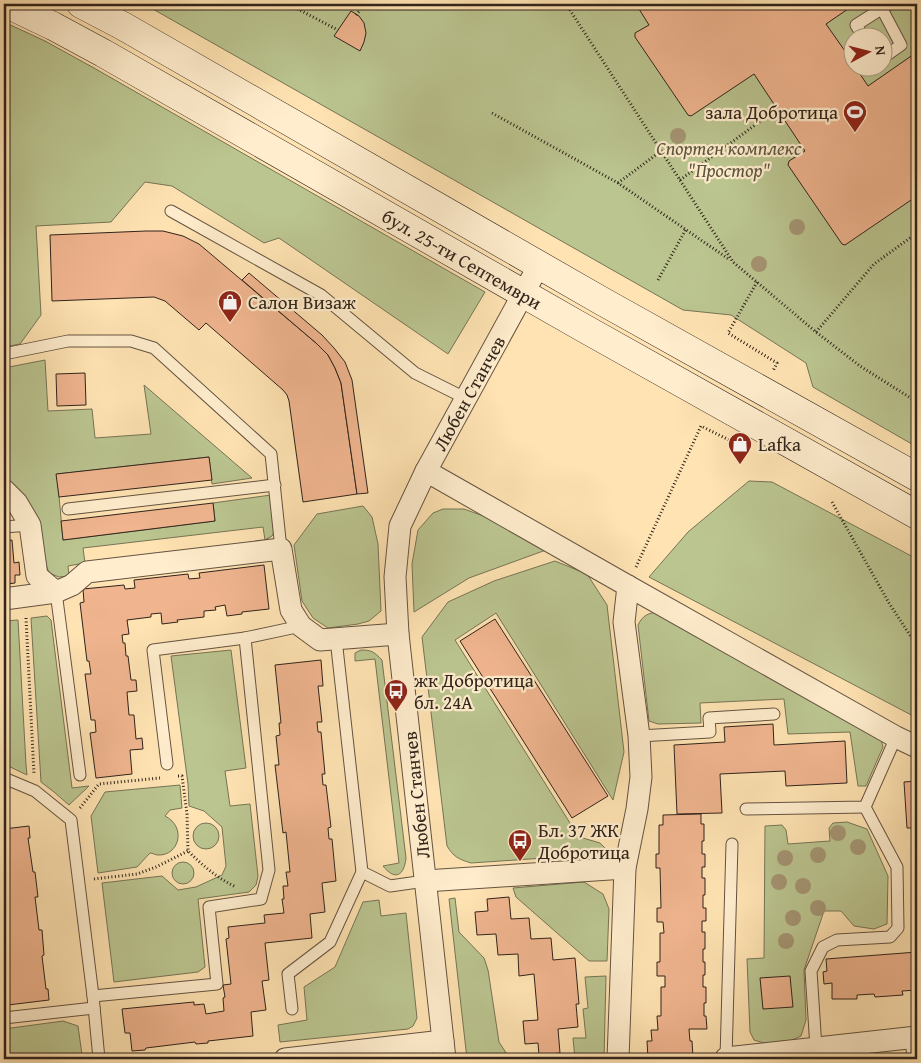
<svg xmlns="http://www.w3.org/2000/svg" width="921" height="1063" font-family="'Gentium Book Plus',serif">
<style>
.green{fill:#bbc590;stroke:#767456;fill-rule:evenodd}
.building{fill:#f0b58f;stroke:#30231b}
.lines{fill:none;stroke-linecap:round;stroke-linejoin:round}
.service-casing{stroke:#645341;stroke-width:13}
.minor-casing{stroke:#645341;stroke-width:23}
.secondary-casing{stroke:#30231b;stroke-width:29}
.path{stroke:#30231b;stroke-width:3;stroke-dasharray:1 2.5;stroke-linecap:butt}
.service{stroke:#ffedcd;stroke-width:11}
.minor{stroke:#ffedcd;stroke-width:21}
.secondary{stroke:#ffedcd;stroke-width:28}
.tree{fill:#a49472}
.labels{text-anchor:middle;dominant-baseline:central;stroke-width:4.5;stroke-linejoin:round;paint-order:stroke}
.poi-label{font-size:19px;fill:#30231b;stroke:#ffedcd;text-anchor:start}
.park-label{font-size:19px;font-style:italic;fill:#5a543e;stroke:#ffedcd}
.street-label{font-size:19px;fill:#30231b;stroke:#ffedcd}
</style>
<rect width="100%" height="100%" fill="#ffe3b2"/>
<filter id="stains"><feTurbulence type="fractalNoise" baseFrequency=".004" numOctaves="4"/><feColorMatrix values="0 0 0 0 .2 0 0 0 0 .09 0 0 0 0 .02 0 0 0 .5 -.17"/></filter>
<radialGradient id="worn" r=".72"><stop offset=".6" stop-color="#630" stop-opacity="0"/><stop offset="1" stop-color="#630" stop-opacity=".3"/></radialGradient>
<g class="green">
<path d="M144,4H917V447L813,387L806,363L731,315L683,310ZM854,38H884V68H854Z"/>
<polygon points="4,22 45,41 94,68 485,292 448,354 279,238 264,243 172,186 145,182 111,222 36,226 41,315 20,344 4,347"/>
<polygon points="45,360 48,411 92,409 95,438 151,434 144,385 252,478 212,484 209,457 57,474 63,540 215,521 213,503 271,495 275,530 272,536 265,540 263,527 83,548 85,563 68,566 69,576 59,577 49,573 21,492 4,476 4,368"/>
<polygon points="749,481 772,482 917,559 917,718 649,577 688,532"/>
<polygon points="363,506 372,517 378,544 381,611 369,621 358,624 328,628 313,618 302,601 294,545 317,514"/>
<polygon points="443,509 464,509 489,518 546,550 469,578 414,612 412,564 418,530 433,513"/>
<path d="M555,561L587,574L607,605L624,752L613,800L496,613L455,640L570,823L576,836L600,843L607,850L604,854L471,863C458,859 454,857 447,846L422,637L448,602L494,581Z"/>
<path d="M659,612L881,739L883,747L866,786H858L850,732L788,734L784,699L700,703L701,723L658,724L649,721L638,625C643,615 648,613 659,612Z"/>
<polygon points="47,616 51,620 72,788 89,786 69,805 54,792 41,782 31,618"/>
<polygon points="18,620 26,765 27,775 4,764 4,621"/>
<polygon points="231,650 246,768 225,771 230,806 250,804 258,876 256,885 249,892 198,899 205,967 198,972 114,982 102,883 162,876 178,890 196,887 222,875 226,866 222,827 204,811 189,806 188,784 171,656"/>
<path d="M361,650C372,650 374,652 382,660L406,858C404,876 395,881 383,866L399,863L375,659L355,661V653Z"/>
<path d="M180,785L182,808L170,810L165,816C187,827 179,856 158,855C155,855 153,853 150,853L137,867L98,873L91,816L105,792Z"/>
<path d="M847,822L867,829L888,876L887,924L874,929L854,926L841,911H824L804,970L806,1020L801,1036C782,1045 775,1047 754,1040L750,1032L747,959L764,958L765,826L782,825L786,830L788,844L830,841L829,828L833,823Z"/>
<circle cx="206" cy="836" r="13"/>
<circle cx="183" cy="873" r="11"/>
<polygon points="584,882 603,894 609,909 607,961 589,961 516,897 513,888"/>
<polygon points="455,898 459,932 484,958 488,970 499,1042 510,1059 467,1059 449,899"/>
<polygon points="379,900 381,916 406,913 417,1018 413,1026 408,1029 280,1042 278,1025 307,1020 304,987 335,967 363,902"/>
<polygon points="606,976 604,1059 575,1059 573,1038 586,1038 583,1009 588,1008 585,977"/>
<polygon points="63,1021 78,1026 82,1055 80,1059 4,1059 4,1029"/>
</g>
<g class="building">
<polygon points="647,4 849,4 849,5 848,9 826,24 854,64 854,68 856,68 868,86 917,52 917,196 845,245 842,244 788,165 789,161 805,151 754,74 691,116 688,115 635,37 635,33 649,25 639,9"/>
<polygon points="351,11 359,16 364,23 366,33 364,42 360,51 334,36"/>
<polygon points="146,231 163,231 183,236 199,244 316,343 328,355 335,368 341,383 357,494 303,502 289,401 287,395 283,390 206,323 199,330 165,301 154,297 52,301 50,235"/>
<polygon points="249,273 322,335 334,348 345,362 352,380 368,493 357,494 341,383 335,368 328,355 316,343 242,280"/>
<polygon points="85,373 86,405 57,406 56,374"/>
<polygon points="209,457 212,480 59,497 56,474"/>
<polygon points="213,503 215,521 63,540 61,521"/>
<polygon points="12,540 14,563 19,562 20,575 15,575 15,583 7,584 7,587 4,587 4,541"/>
<polygon points="264,565 269,609 242,612 242,614 227,616 225,605 215,607 216,610 204,611 204,617 177,620 178,622 162,624 161,613 151,614 151,617 127,620 129,634 122,635 123,643 125,643 126,656 128,656 131,680 136,680 137,691 127,692 129,715 134,715 136,739 142,738 143,749 130,750 132,774 96,778 90,733 96,732 95,720 91,720 85,674 91,674 89,661 87,661 80,603 84,602 83,589 124,585 125,589 135,588 134,580 188,574 189,579 200,578 199,573"/>
<polygon points="495,619 608,796 572,818 460,641"/>
<polygon points="321,660 323,686 318,686 322,722 317,722 318,732 321,732 325,774 322,774 323,785 326,785 331,827 328,828 329,839 332,839 336,881 322,883 325,912 310,914 312,938 265,943 269,980 262,981 266,1010 251,1012 253,1036 208,1041 208,1043 196,1044 195,1042 146,1048 145,1050 132,1051 130,1033 125,1033 122,1009 194,1002 194,1005 204,1004 206,1014 224,1011 223,998 225,997 223,985 231,984 226,939 229,938 228,927 265,923 264,915 284,913 282,899 284,899 283,886 288,886 286,872 290,872 286,832 283,833 275,765 279,765 276,736 280,735 279,723 281,723 275,665"/>
<polygon points="773,724 774,745 845,741 847,783 786,786 785,771 720,774 722,813 677,814 674,745 725,742 724,727"/>
<polygon points="916,777 917,777 916,883 912,828 907,828 904,782 916,781"/>
<polygon points="701,814 701,824 704,824 704,841 702,841 702,854 705,854 705,867 702,867 702,878 705,878 705,895 703,895 703,908 706,908 706,921 702,921 702,932 705,932 705,949 703,949 703,962 705,962 705,975 703,975 703,987 706,987 706,1003 704,1003 704,1016 706,1016 707,1029 689,1029 690,1041 692,1041 693,1057 690,1057 690,1059 648,1059 647,1041 652,1041 651,1030 658,1030 657,1016 661,1016 661,987 665,987 665,976 657,976 657,962 660,962 660,933 664,933 663,922 657,922 657,908 661,908 660,868 656,868 656,854 659,854 659,825 663,825 663,815"/>
<polygon points="29,826 30,838 28,838 33,872 35,872 38,897 35,897 39,930 42,930 44,955 42,956 46,989 48,989 49,1000 8,1005 4,971 4,954 5,954 4,941 4,829"/>
<polygon points="509,897 511,919 529,918 531,939 551,938 553,960 575,958 579,1004 576,1004 578,1027 558,1029 560,1053 539,1055 538,1043 525,1044 523,1021 538,1020 534,974 519,976 518,954 498,955 496,934 477,935 475,912 488,911 487,899"/>
<polygon points="917,952 917,990 902,991 903,995 875,997 874,994 857,995 857,999 832,999 832,983 824,984 823,972 827,971 826,959"/>
<polygon points="790,976 793,1007 763,1009 760,978"/>
</g>
<g class="lines">
<g class="service-casing">
<g id="service">
<polyline points="882,9 901,45 884,57"/>
<polyline points="864,38 856,25 889,4"/>
<polyline points="171,211 321,295 415,373 465,398"/>
<polyline points="4,354 68,341 131,341 154,348 271,454 281,549"/>
<polyline points="68,509 275,485"/>
<polyline points="4,527 30,525"/>
<polyline points="56,592 80,775"/>
<polyline points="336,639 362,872 390,886 425,881"/>
<polyline points="639,736 710,732 709,718 774,714"/>
<polyline points="167,764 153,650 245,638 301,626"/>
<polyline points="4,778 35,791 71,820 93,996"/>
<polyline points="746,809 865,807 896,737"/>
<polyline points="292,1009 288,974 330,942 362,872"/>
<polyline points="4,1018 94,1008"/>
<polyline points="911,1038 913,1059"/>
<polyline points="816,1048 811,971 823,947 837,940 890,937 898,928 897,867 865,807"/>
<polyline points="726,1058 732,844"/>
<polyline points="99,1059 93,996 217,984 209,907 261,899 269,870 245,638"/>
</g>
</g>
<g class="minor-casing">
<g id="minor">
<polyline points="426,471 628,586 896,737 917,747"/>
<polyline points="4,490 17,503 30,525 37,576 56,592"/>
<polyline points="4,599 56,592 72,585 87,572 281,549 291,610 301,626 320,640 398,634"/>
<polyline points="425,881 625,868"/>
<polyline points="285,1059 443,1041"/>
<polyline points="445,1059 398,634 395,577 400,526 426,471 539,265"/>
<polyline points="618,1059 625,868 637,809 641,777 639,736 624,622 628,586"/>
<polyline points="726,1059 726,1058 917,1037"/>
</g>
</g>
<g class="secondary-casing">
<g id="secondary">
<polyline points="7,4 53,26 103,53 580,326 917,515"/>
<polyline points="81,4 123,26 600,300 917,477"/>
</g>
</g>
<g class="path">
<polyline points="288,4 338,30"/>
<polyline points="566,4 733,262 816,332 860,366 917,402"/>
<polyline points="356,15 365,4"/>
<polyline points="492,113 618,183 730,260"/>
<polyline points="680,180 777,109"/>
<polyline points="618,183 661,151"/>
<polyline points="658,280 686,229"/>
<polyline points="757,282 728,333 777,363 773,371"/>
<polyline points="816,332 874,264 917,233"/>
<polyline points="832,502 889,603 917,646"/>
<polyline points="636,567 701,426 737,444 738,442"/>
<polyline points="26,618 34,774"/>
<path d="M178,776H182L187,814L188,851C202,865 217,878 236,887"/>
<polyline points="80,808 99,784 160,778"/>
<polyline points="94,879 137,874 156,867 188,851"/>
</g>
<use href="#service" class="service"/>
<use href="#minor" class="minor"/>
<use href="#secondary" class="secondary"/>
</g>
<g class="tree">
<circle cx="678" cy="136" r="8"/>
<circle cx="797" cy="227" r="8"/>
<circle cx="759" cy="264" r="8"/>
<circle cx="838" cy="833" r="8"/>
<circle cx="858" cy="847" r="8"/>
<circle cx="818" cy="855" r="8"/>
<circle cx="785" cy="858" r="8"/>
<circle cx="779" cy="882" r="8"/>
<circle cx="803" cy="886" r="8"/>
<circle cx="818" cy="908" r="8"/>
<circle cx="793" cy="918" r="8"/>
<circle cx="786" cy="941" r="8"/>
</g>
<defs>
<g id="stadium-pin" transform="scale(1.25)"><path d="M0 17L-7.5 6A9.5 9.5 0 1 1 7.5 6Z" fill="#8f2418" stroke="#ffedcd"/><path d="M0-5a6.5 5 0 1 0 0 10a6.5 5 0 1 0 0-10ZM-3.5-1.8h7v3.6h-7Z" fill="#fff"/></g>
<g id="shop-pin" transform="scale(1.25)"><path d="M0 17L-7.5 6A9.5 9.5 0 1 1 7.5 6Z" fill="#8f2418" stroke="#ffedcd"/><path d="M-5-2.5h2.3a2.7 3.5 0 0 1 5.4 0H5L5.5 6h-11ZM-1.5-2.5h3a1.5 2.3 0 0 0-3 0Z" fill="#fff"/></g>
<g id="bus-pin" transform="scale(1.25)"><path d="M0 17L-7.5 6A9.5 9.5 0 1 1 7.5 6Z" fill="#8f2418" stroke="#ffedcd"/><path d="M-5-6H5V4H4V6H2V4H-2V6H-4V4H-5ZM-3.5-4V0h7V-4ZM-3.5 1.2v1.5H-2V1.2ZM2 1.2v1.5H3.5V1.2Z" fill="#fff"/></g>
</defs>
<g fill-rule="evenodd">
<use href="#stadium-pin" x="855" y="112"/>
<use href="#shop-pin" x="230" y="302"/>
<use href="#shop-pin" x="740" y="444"/>
<use href="#bus-pin" x="396" y="691"/>
<use href="#bus-pin" x="520" y="841"/>
</g>
<g class="labels">
<g class="poi-label">
<text x="838" y="112" text-anchor="end">зала Добротица</text>
<text x="248" y="302">Салон Визаж</text>
<text x="758" y="444">Lafka</text>
<text x="414" y="680">жк Добротица<tspan x="414" dy="22">бл. 24А</tspan></text>
<text x="538" y="830">Бл. 37 ЖК<tspan x="538" dy="22">Добротица</tspan></text>
</g>
<g class="park-label">
<text x="729" y="148">Спортен комплекс<tspan x="729" dy="22">"Простор"</tspan></text>
</g>
<g class="street-label">
<text transform="translate(462 259) rotate(30)">бул. 25-ти Септември</text>
<text transform="translate(469 393) rotate(-61)">Любен Станчев</text>
<text transform="translate(416 795) rotate(-96)">Любен Станчев</text>
</g>
</g>
<rect width="921" height="1063" fill="none" stroke="#ffe3b2" stroke-width="20"/>
<rect x="5" y="5" width="911" height="1053" fill="none" stroke="#30231b" stroke-width="2.5"/>
<rect x="10" y="10" width="901" height="1043" fill="none" stroke="#30231b"/>
<g transform="translate(868 52) rotate(83)"><circle r="24" fill="#ffedcd" stroke="#ac9c86"/>
<path d="M0-4L9 19L0 12L-9 19Z" fill="#8f2418"/>
<text y="-8" font-size="14" font-weight="bold" text-anchor="middle" fill="#30231b">N</text>
</g>
<rect width="100%" height="100%" filter="url(#stains)"/>
<rect width="100%" height="100%" fill="url(#worn)"/>
</svg>
